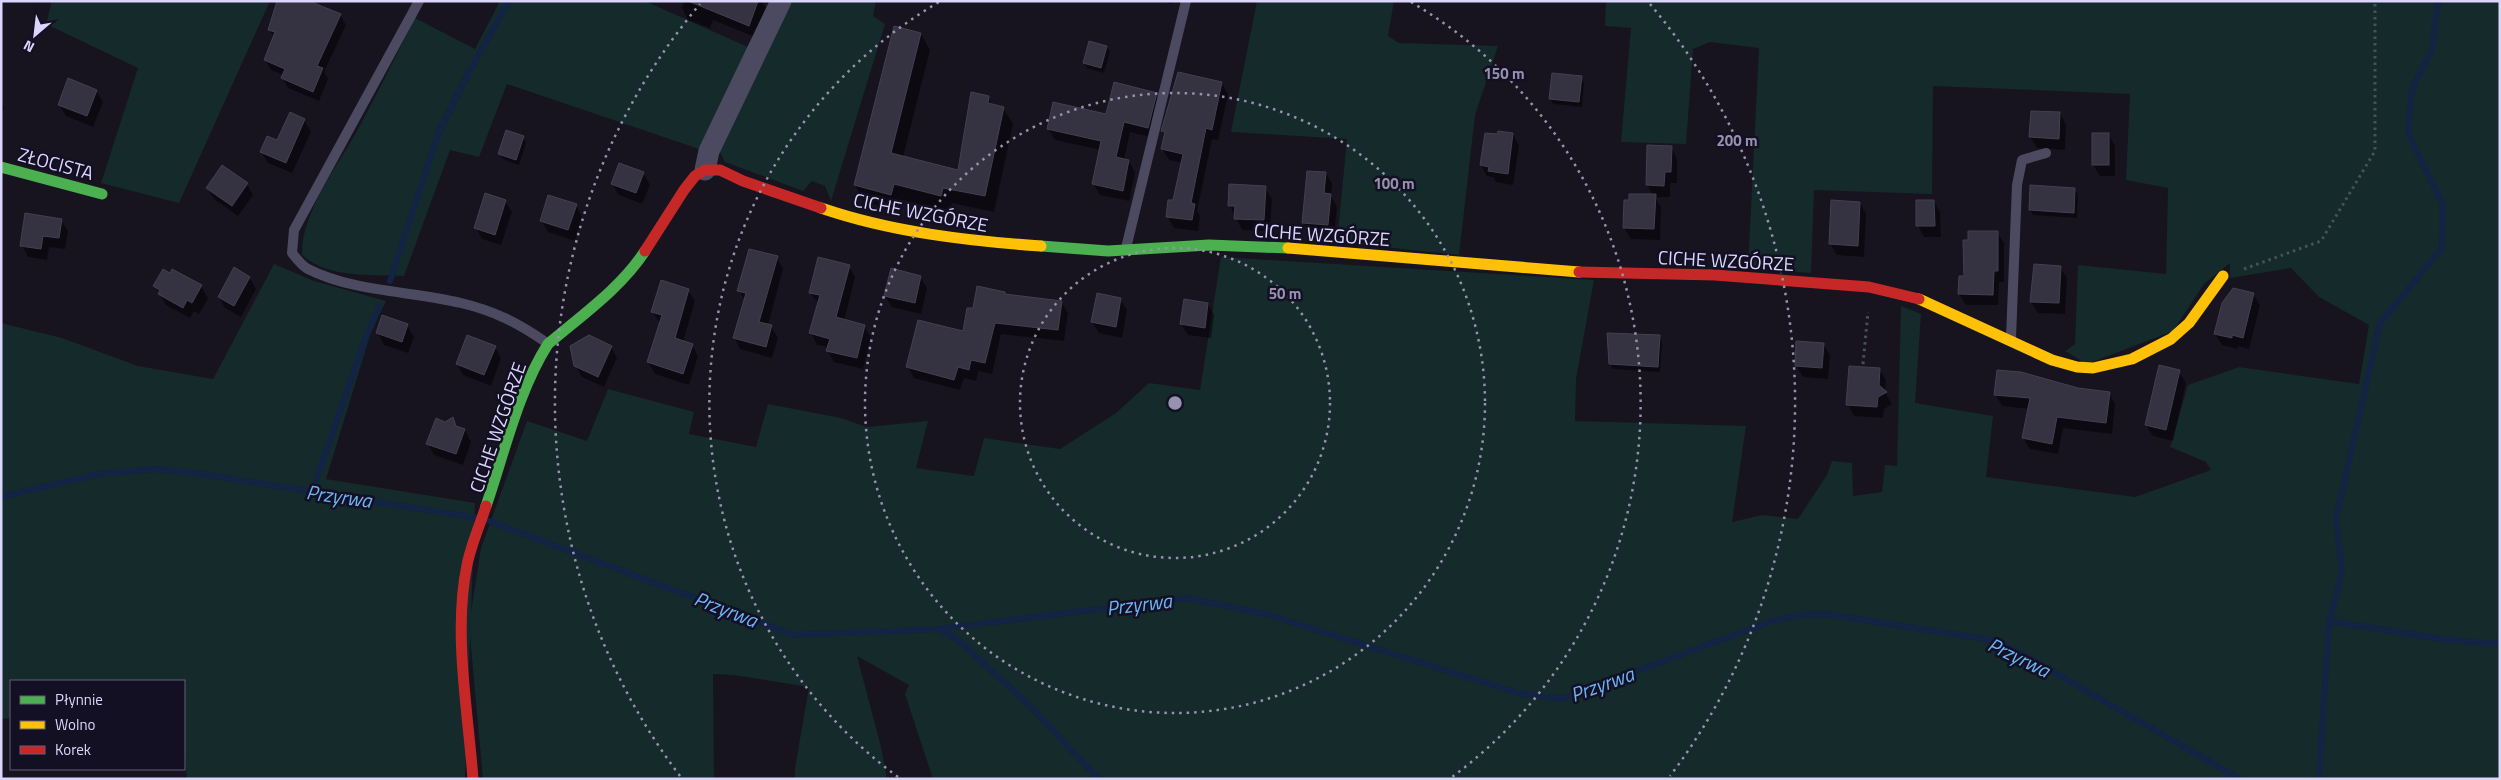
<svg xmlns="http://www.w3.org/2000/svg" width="2501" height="780" font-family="'Titillium Web',sans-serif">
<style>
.green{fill:#142a2b}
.shadow{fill:#0007}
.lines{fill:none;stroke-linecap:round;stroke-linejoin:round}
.stream{stroke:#122343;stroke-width:6}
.building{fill:#353241;stroke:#434052}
.path{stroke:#47515e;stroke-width:3;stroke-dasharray:2.5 4;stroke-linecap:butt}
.lane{stroke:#4c4a60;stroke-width:10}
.street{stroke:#4c4a60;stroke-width:21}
.fast{stroke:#4caf50;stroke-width:11}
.slow{stroke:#ffc107;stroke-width:11}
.jam{stroke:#c62828;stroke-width:11}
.ring{fill:none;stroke:#9692af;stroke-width:2.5;stroke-dasharray:2.5 5}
.labels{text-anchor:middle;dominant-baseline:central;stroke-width:5;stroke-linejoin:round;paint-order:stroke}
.street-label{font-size:19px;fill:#dbd6fc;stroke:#141024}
.water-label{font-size:20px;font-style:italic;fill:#6bb4f6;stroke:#141024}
.centre{fill:#9692af;stroke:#141024;stroke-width:2.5}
.ring-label{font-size:15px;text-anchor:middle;font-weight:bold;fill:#9692af;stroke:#141024;stroke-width:5;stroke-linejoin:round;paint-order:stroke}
</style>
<rect width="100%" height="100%" fill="#17141f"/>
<g class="green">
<polygon points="52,1 270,1 179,203 101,183 138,68 46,24"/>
<path d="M500,1H645L750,48L699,149L507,84L479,157L450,150L404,276C370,274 329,279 302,255C301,213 337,167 357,131C377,94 396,56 415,18L475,49Z"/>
<polygon points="787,1 876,1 873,16 885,24 831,201 825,186 812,181 803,191 725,162 719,150"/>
<polygon points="1257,1 1394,1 1388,36 1399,43 1498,46 1475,115 1459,255 1337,242 1347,139 1231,132"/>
<polygon points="1606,1 2500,1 2500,779 933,779 905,694 909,685 857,656 881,747 887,779 795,779 795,768 809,687 734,675 713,674 714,779 483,779 469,625 481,548 527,421 587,441 608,389 694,412 689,434 756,447 768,404 841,418 867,427 928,421 916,468 974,476 984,438 1060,449 1116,413 1149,383 1200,390 1221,257 1594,280 1576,379 1575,421 1746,426 1732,522 1762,515 1798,519 1827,475 1832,461 1852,463 1853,496 1882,492 1885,465 1897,466 1901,306 1921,314 1915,403 1993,416 1986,477 2135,497 2211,470 2206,462 2170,447 2188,385 2239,367 2359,384 2369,325 2319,297 2291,268 2230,278 2230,263 2204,284 2173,331 2087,364 2065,351 2075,344 2078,265 2166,274 2168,188 2126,180 2130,94 1933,86 1932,194 1814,190 1811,273 1748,268 1759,48 1710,42 1693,49 1686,144 1621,142 1631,28 1605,26"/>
<polygon points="274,264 314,281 386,301 371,332 326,479 475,503 465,779 187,779 184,741 184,681 11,681 11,718 1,719 1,323 62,338 138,366 213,379"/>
</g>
<g class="shadow">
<polygon points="684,1 762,1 766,9 755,37 713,20 710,28 688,20 682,8"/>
<polygon points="1162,1 1173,1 1172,4"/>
<polygon points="340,15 346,25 324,72 328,79 319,101 288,88 283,78 284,75 271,70 265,59 274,38 270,30"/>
<polygon points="895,27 921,34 930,50 903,157 959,171 988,97 993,106 1003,108 1013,124 994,212 952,203 950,212 903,200 900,211 864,202 855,185"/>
<polygon points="1107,47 1110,52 1104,73 1087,68 1084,63"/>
<polygon points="1581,78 1584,83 1582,107 1553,104 1550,99"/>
<polygon points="1222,83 1228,95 1218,140 1212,139 1197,211 1200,216 1198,231 1174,228 1167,216 1174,202 1182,163 1169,160 1162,149 1165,135 1163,131"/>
<polygon points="96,91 103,102 93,127 66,116 59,105"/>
<polygon points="1156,94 1162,105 1154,138 1130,132 1124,160 1129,161 1135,173 1129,201 1100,195 1093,183 1101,150 1055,140 1048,129 1107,115"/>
<polygon points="1,103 4,107 1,116"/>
<polygon points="2060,113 2066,125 2065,150 2037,148 2030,137"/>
<polygon points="290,114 304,120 311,132 292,173 268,163 261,152 278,142"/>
<polygon points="1513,134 1519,146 1513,185 1496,182 1493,177 1487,176 1481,165"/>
<polygon points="2108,134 2115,146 2115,176 2100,176 2093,165"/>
<polygon points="523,137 526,143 519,165 503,159 499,154"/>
<polygon points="1648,146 1671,147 1677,159 1677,183 1670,183 1670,197 1655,197 1661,207 1660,240 1631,239 1624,228 1653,196 1647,185"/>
<polygon points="643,173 650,185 642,204 619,195 612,184"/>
<polygon points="1326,173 1332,184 1331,196 1337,207 1334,236 1310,234 1303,222"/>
<polygon points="247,184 253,195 238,216 214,199 207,188"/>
<polygon points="1265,188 1272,199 1270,231 1242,230 1230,206"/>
<polygon points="2075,189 2078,195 2077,218 2033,215 2030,210"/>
<polygon points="505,201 512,212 501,245 482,239 476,228"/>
<polygon points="1934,201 1940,212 1941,237 1924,237 1918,226"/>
<polygon points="1860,203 1866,214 1864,257 1837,255 1830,244"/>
<polygon points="576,205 582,217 575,241 548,232 541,220"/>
<polygon points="61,220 68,231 65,249 49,247 47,260 28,257 22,245"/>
<polygon points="1997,232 2004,243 2004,282 1999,282 1998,305 1966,305 1959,294 1965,277"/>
<polygon points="777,258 783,269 768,325 771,326 778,338 772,358 740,349 734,337 745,301 739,290"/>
<polygon points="849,266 855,277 844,321 864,326 871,337 863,369 834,362 828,351 829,347 817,345 811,333 819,304 810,293"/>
<polygon points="2060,267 2067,278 2065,314 2038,313 2031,302"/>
<polygon points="173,271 201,286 208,298 199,314 194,311 190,318 166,305 155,286"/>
<polygon points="920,277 927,288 921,314 892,307 885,296"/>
<polygon points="250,278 256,289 241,317 225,308 219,297"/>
<polygon points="688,290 695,301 683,342 692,345 698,356 689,385 655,374 648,362 661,324 652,312"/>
<polygon points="1005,293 1006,295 1061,302 1068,313 1064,341 1001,334 992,374 978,371 976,381 964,378 960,390 914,378 908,366 964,333 974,310"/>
<polygon points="2253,294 2260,305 2249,349 2238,346 2238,349 2222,345 2215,334"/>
<polygon points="1120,299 1127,310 1122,338 1099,333 1092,322"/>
<polygon points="1208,304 1214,315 1211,338 1188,335 1181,324"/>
<polygon points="407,325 414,337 408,353 384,345 378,333"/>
<polygon points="1659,336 1662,342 1660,372 1613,369 1610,364"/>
<polygon points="1823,344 1830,355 1828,379 1803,377 1796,366"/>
<polygon points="495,347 501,358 491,386 463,375 457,364"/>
<polygon points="611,347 617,358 604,387 582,377 575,365"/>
<polygon points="1879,369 1886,380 1885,392 1892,404 1884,409 1883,418 1854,416 1848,405"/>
<polygon points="2179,372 2186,383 2173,441 2153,436 2146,425"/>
<polygon points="2078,390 2109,393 2115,404 2112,434 2063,428 2058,454 2030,449 2023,438 2029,409 2002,406 1995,394"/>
<polygon points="452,419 457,427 465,430 471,442 463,465 434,455 428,443 445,423"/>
</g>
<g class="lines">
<g class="stream">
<polyline points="390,281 439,132 468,74 509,1"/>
<polyline points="312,491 366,337 379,307"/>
<polyline points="1,497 98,474 156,469 195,473 477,518"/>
<polyline points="489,521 794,635 938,629 1188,598 1269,615 1518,693 1561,699 1772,621 1801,615 1826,614 1979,638 1995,641 2024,655 2240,779"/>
<polyline points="2329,621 2342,571 2336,518 2380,323 2442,248 2443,205 2408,133 2412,89 2432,50 2438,1"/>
<polyline points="938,629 958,640 1028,704 1099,779"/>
<polyline points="2319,779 2329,621 2441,639 2489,644 2500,642"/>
</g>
</g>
<g class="building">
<polygon points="277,1 309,1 341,14 317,66 323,68 313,92 281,78 285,69 264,60 275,32 268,30"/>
<polygon points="688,1 758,1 749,26"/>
<polygon points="894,26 921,33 891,153 958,170 971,92 989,96 988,103 1004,107 985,196 943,188 941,196 894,184 891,195 854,185"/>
<polygon points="1089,41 1107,46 1101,68 1083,63"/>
<polygon points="1178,72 1222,82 1212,130 1206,128 1191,203 1195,204 1192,220 1166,217 1168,200 1173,200 1183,154 1161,149 1165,132 1161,131"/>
<polygon points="1552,73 1582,76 1579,102 1549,99"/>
<polygon points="68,78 97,90 87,116 58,105"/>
<polygon points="1114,82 1157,93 1148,128 1124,122 1116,157 1129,160 1123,191 1092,184 1101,141 1047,129 1053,102 1106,114"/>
<polygon points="2031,111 2060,112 2059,139 2029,137"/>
<polygon points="290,112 305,119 286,163 260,152 267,136 277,140"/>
<polygon points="506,130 524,136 516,160 498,154"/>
<polygon points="1498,131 1513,133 1508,174 1488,171 1489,167 1480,165 1485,133 1497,134"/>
<rect x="2092" y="133" width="17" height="32"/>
<polygon points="1647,145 1672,146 1671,172 1665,172 1664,186 1646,185"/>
<polygon points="619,163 644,172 636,193 611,184"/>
<polygon points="222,165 248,183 232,206 206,188"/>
<polygon points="1307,171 1326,172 1324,193 1331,194 1328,225 1302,223"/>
<polygon points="1229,184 1266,186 1264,220 1234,219 1235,206 1228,206"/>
<polygon points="2030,185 2075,188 2074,213 2029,210"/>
<polygon points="485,193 506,200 495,235 474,228"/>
<polygon points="1629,194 1656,194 1654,229 1623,228 1624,200 1629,200"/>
<polygon points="548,195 577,204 568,230 540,221"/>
<polygon points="1831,200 1860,202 1858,246 1829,244"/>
<polygon points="1916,200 1934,200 1935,226 1916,226"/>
<polygon points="25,213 62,219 59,238 43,236 41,249 20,246"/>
<polygon points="1968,231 1998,231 1998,271 1994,271 1993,295 1958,294 1959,276 1964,276 1963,240 1968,240"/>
<polygon points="749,249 778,256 759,322 772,325 766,347 733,338 746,293 737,291"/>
<polygon points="818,257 850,265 836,317 865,325 857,358 826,351 830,339 809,333 820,295 809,293"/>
<polygon points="2034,264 2061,266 2059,303 2030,302"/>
<polygon points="234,267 250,277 234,306 218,297"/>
<polygon points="891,268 921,276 915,303 884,296"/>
<polygon points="163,269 170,273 172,269 202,285 192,303 187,300 183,308 158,294 160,290 153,286"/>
<polygon points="661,280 689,289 675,338 693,344 683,374 647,362 662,315 651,312"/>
<polygon points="977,286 1005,292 1005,294 1062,301 1058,330 995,323 985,363 971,360 969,370 958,367 954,380 906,367 918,320 963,331 967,308 973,308"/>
<polygon points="2233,288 2254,293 2243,338 2232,335 2232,338 2214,334 2222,303"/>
<polygon points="1097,293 1121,298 1116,327 1091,322"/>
<polygon points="1184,299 1208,303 1205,328 1180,324"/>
<polygon points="382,315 408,324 402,342 376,333"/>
<polygon points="1607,333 1660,335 1658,367 1609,364"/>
<polygon points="467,335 496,346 484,375 456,364"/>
<polygon points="589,335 612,346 598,377 574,366 570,346"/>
<polygon points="1796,341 1824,343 1822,368 1795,366"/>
<polygon points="2159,365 2180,370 2166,430 2145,425"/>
<polygon points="1849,366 1880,368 1879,385 1887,392 1878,397 1877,407 1846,405"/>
<polygon points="1997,370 2021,372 2078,388 2110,392 2106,423 2057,417 2052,444 2022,438 2030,398 1994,395"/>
<polygon points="453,417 456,426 465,429 456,454 426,444 436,418 445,422"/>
</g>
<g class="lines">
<g class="path">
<polyline points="2244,269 2321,241 2375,151 2375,1"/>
<polyline points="1863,364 1868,312"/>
</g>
<g class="lane">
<path d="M419,1L294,230L292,253C296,258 302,266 308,269C353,292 412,291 461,303C495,311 518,323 547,343"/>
<polyline points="1126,248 1186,1"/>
<polyline points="2011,338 2017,185 2022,160 2046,153"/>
</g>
<polyline class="street" points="705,170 709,151 781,1"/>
<g class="fast">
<polyline points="1,167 102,194"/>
<polyline points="1041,246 1108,251 1209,245 1288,248"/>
<path d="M486,506C504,454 518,391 548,344C582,315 621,288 645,251"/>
</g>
<g class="slow">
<path d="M821,208C891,232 968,241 1041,246"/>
<polyline points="1288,248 1579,272"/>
<polyline points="1919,299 2052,360 2077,367 2093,368 2132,359 2171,339 2189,323 2223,276"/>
</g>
<g class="jam">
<polyline points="645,251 684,190 695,176 705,170 720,170 743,181 821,208"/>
<polyline points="1579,272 1715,275 1869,287 1919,299"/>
<path d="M473,779C468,711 453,632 467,565C471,545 480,525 486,506"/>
</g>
</g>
<g class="ring">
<circle cx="1175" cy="403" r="155"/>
<circle cx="1175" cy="403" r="310"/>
<path d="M898 777A465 465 0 0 1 939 2M1411 2A465 465 0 0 1 1452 777"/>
<path d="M680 776A620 620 0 0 1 700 4M1650 4A620 620 0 0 1 1670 776"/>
</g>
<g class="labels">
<g class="street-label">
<text transform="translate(56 163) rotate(15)">ZŁOCISTA</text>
<text transform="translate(921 212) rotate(11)">CICHE WZGÓRZE</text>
<text transform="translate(1322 234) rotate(4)">CICHE WZGÓRZE</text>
<text transform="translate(1726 260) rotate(3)">CICHE WZGÓRZE</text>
<text transform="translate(497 427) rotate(-71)">CICHE WZGÓRZE</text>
</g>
<g class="water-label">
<text transform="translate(339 496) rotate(8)">Przyrwa</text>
<text transform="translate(1139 604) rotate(-7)">Przyrwa</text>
<text transform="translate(726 609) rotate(21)">Przyrwa</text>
<text transform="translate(2019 657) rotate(26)">Przyrwa</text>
<text transform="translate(1602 684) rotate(-20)">Przyrwa</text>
</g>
</g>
<circle cx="1175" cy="403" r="8" class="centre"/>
<g class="ring-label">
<text x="1504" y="79">150 m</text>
<text x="1737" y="146">200 m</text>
<text x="1394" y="189">100 m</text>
<text x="1285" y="299">50 m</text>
</g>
<rect width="2501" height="780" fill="none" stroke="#dbd6fc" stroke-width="5"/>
<rect x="10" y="680" width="175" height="90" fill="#141024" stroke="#645f7a"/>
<rect x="20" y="696" width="25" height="8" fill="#4caf50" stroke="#645f7a"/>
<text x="55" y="705" font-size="15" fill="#dbd6fc">Płynnie</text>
<rect x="20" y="721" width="25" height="8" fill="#ffc107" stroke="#645f7a"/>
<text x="55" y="730" font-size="15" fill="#dbd6fc">Wolno</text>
<rect x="20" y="746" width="25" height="8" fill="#c62828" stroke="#645f7a"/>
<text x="55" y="755" font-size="15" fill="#dbd6fc">Korek</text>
<g transform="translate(35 35) rotate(208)" stroke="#141024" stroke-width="4" paint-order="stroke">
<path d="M0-4L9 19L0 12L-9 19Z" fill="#dbd6fc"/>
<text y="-8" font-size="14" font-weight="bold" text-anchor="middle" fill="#dbd6fc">N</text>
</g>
</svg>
